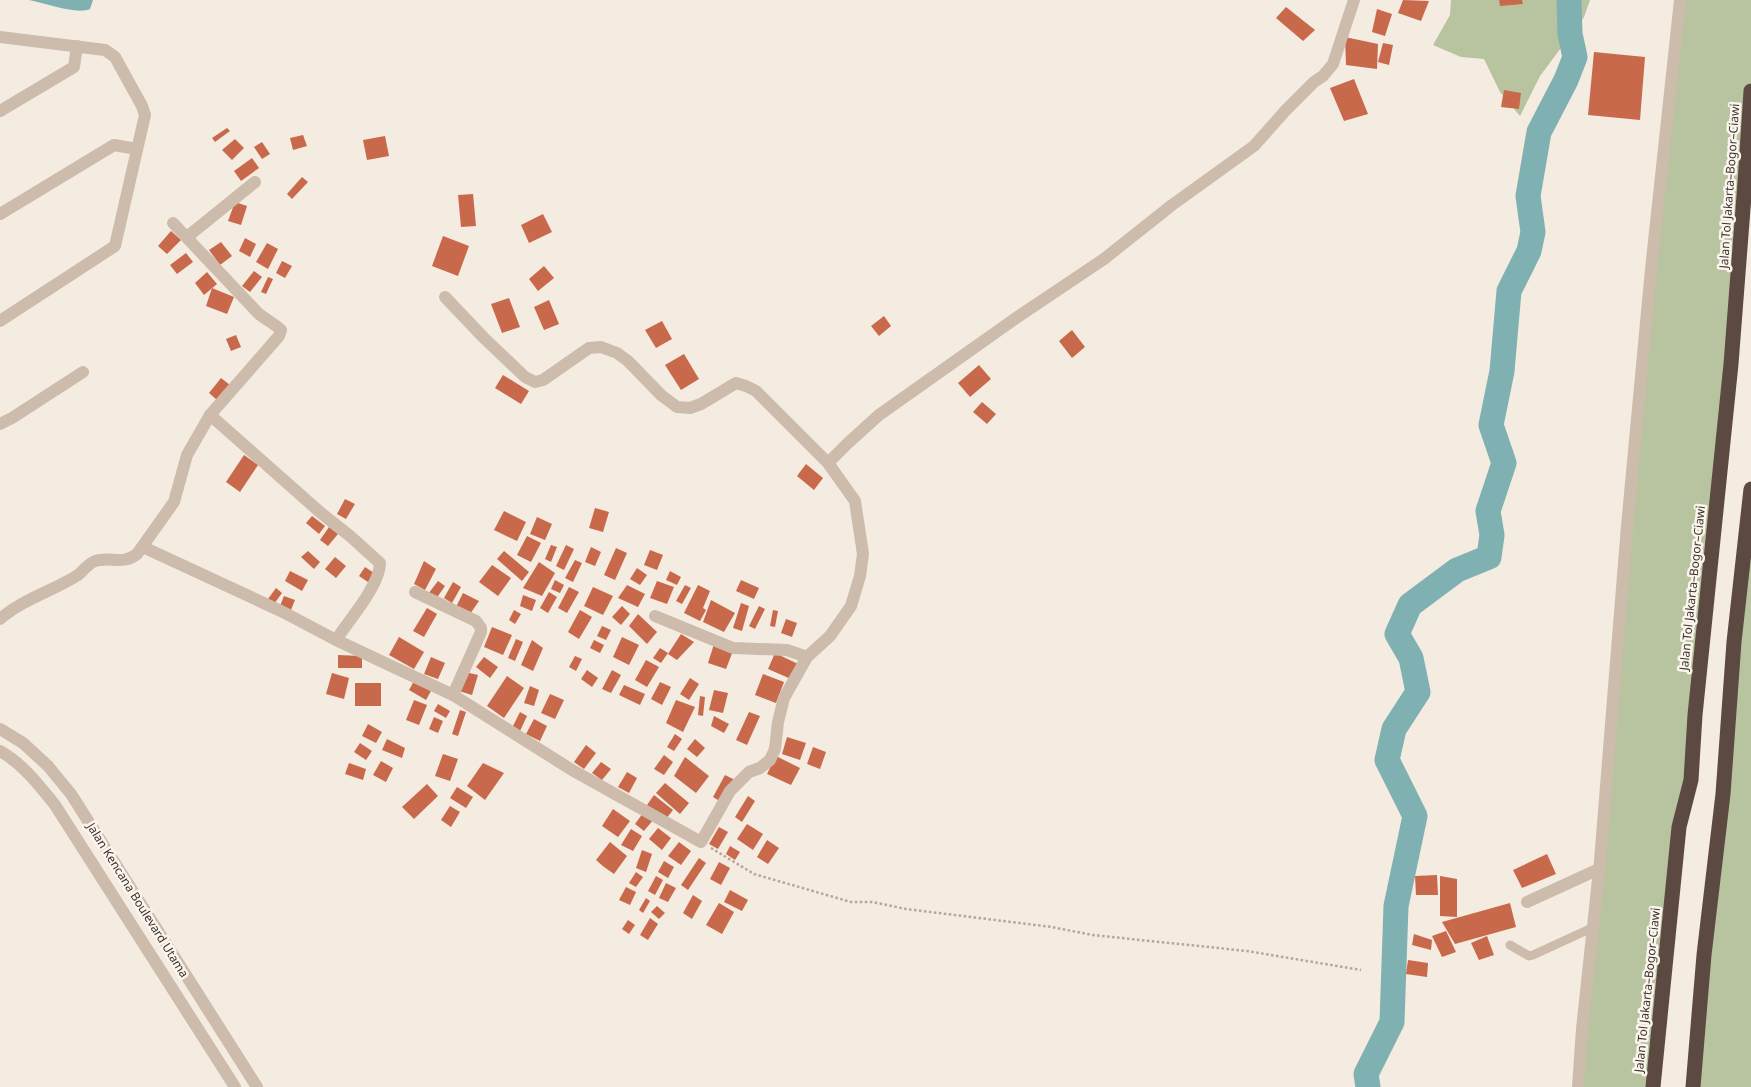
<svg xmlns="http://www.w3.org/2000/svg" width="1751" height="1087" font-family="'Noto Sans',sans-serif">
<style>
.green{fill:#b8c4a0}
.water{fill:#7fb0b2}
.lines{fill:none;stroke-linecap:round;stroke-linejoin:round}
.river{stroke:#7fb0b2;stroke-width:25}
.building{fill:#c8694b}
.path{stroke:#b9a596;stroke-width:2.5;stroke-dasharray:2.5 2.5;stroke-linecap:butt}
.service{stroke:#cdbbac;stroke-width:9}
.minor{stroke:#cdbbac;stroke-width:12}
.tertiary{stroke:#cdbbac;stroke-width:12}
.motorway{stroke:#5c4a42;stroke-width:15}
.labels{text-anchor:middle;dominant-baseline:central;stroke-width:5;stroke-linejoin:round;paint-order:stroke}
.street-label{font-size:12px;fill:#3b302b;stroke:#fbf5ee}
</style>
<rect width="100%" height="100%" fill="#f4ebe1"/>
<g class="green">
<polygon points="1451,0 1590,0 1584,17 1540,76 1520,116 1500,92 1484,59 1461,57 1433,45 1450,15"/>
<polygon points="1680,0 1751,0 1751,91 1695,715 1648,1087 1582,1087"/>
<polygon points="1751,489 1751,1087 1693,1087"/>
</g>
<path class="water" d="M29,0H93L90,9C76,15 46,3 29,0Z"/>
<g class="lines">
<polyline class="river" points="1368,1087 1366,1074 1392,1022 1396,906 1415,816 1387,760 1394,729 1418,692 1411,658 1397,634 1410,605 1457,570 1489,557 1492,535 1488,511 1504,463 1491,425 1502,371 1509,291 1529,251 1533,232 1528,196 1539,132 1566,80 1575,57 1570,34 1569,0"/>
</g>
<g class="building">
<polygon points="1403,0 1429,1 1421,21 1398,13"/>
<polygon points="1499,0 1522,0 1523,4 1500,6"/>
<polygon points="1286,7 1315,30 1303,41 1276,18"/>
<polygon points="1377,9 1392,14 1385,36 1372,32"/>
<polygon points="1345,37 1378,44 1377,69 1346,65"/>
<polygon points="1383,43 1393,45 1389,65 1378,62"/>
<polygon points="1594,52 1645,57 1640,120 1588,115"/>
<polygon points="1354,79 1368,114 1344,121 1330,88"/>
<polygon points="1504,90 1521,93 1519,109 1501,107"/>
<polygon points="227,128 230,131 215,142 212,138"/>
<polygon points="303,135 307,146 293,150 290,138"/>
<polygon points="385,136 389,156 367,160 363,140"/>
<polygon points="235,139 244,148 232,160 222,150"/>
<polygon points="262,142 270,154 262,159 254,147"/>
<polygon points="252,158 259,168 241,181 234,171"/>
<polygon points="302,177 308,182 292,199 287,194"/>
<polygon points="473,194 476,226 461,227 458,195"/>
<polygon points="235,202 247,206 241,225 228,221"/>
<polygon points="543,214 552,232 529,243 521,225"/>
<polygon points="171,231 181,240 167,254 158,246"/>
<polygon points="443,236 469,246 458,276 432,266"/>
<polygon points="245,238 256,244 250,257 239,251"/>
<polygon points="221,242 232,256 220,265 209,250"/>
<polygon points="267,243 278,249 268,269 256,262"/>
<polygon points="186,253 193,262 177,274 170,265"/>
<polygon points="282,261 292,266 285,278 276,273"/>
<polygon points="544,266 554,278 538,291 529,279"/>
<polygon points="254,271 262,277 250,292 242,286"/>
<polygon points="207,272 217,284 204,295 195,283"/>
<polygon points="268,277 273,279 266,294 261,292"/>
<polygon points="212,288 234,297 227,314 206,306"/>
<polygon points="509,298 520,327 502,333 491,304"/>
<polygon points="549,300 559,324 544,330 534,307"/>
<polygon points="884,316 891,326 879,336 871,326"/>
<polygon points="662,321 672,339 656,348 645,330"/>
<polygon points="1072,330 1085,347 1072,358 1059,341"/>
<polygon points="236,335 241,347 231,351 226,339"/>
<polygon points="684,354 699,379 681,390 665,365"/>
<polygon points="979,365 991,379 970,397 958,383"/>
<polygon points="503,375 529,391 521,404 495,388"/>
<polygon points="221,378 230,385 217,400 209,393"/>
<polygon points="982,402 996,414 987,424 973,412"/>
<polygon points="244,455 258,465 240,492 226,482"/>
<polygon points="806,464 823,478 814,490 797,476"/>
<polygon points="345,499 355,504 346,519 337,514"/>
<polygon points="595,508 609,512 603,532 589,528"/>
<polygon points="504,511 526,522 517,541 494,530"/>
<polygon points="312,516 325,526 319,534 306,523"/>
<polygon points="537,517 552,524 545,540 530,534"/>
<polygon points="329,527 338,534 328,546 320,540"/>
<polygon points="527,536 541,543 531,562 517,555"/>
<polygon points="551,545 557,547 551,562 545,559"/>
<polygon points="566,545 574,549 564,570 556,566"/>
<polygon points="591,547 601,552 595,566 585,562"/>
<polygon points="616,548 627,553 615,580 604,575"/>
<polygon points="650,550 663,555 657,570 644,565"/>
<polygon points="308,551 320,562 314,569 301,557"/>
<polygon points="504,551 529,572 522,581 497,559"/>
<polygon points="335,557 346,566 336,578 325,569"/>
<polygon points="575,560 582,563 573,582 565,578"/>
<polygon points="424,561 436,569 425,590 414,584"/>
<polygon points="539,562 555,573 542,596 523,588"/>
<polygon points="492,565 511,578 498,596 479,582"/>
<polygon points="365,567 374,573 368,582 359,576"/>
<polygon points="637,568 647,575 640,585 630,579"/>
<polygon points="290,571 308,580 302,591 285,581"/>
<polygon points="670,571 681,577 677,585 666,580"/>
<polygon points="555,580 564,585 560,593 551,589"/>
<polygon points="741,580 759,588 754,599 736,591"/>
<polygon points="438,581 445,586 436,599 428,594"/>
<polygon points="657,581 674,587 667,604 650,598"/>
<polygon points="453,582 461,587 452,603 444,598"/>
<polygon points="627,585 645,594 638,607 618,598"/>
<polygon points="685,585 691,588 682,604 676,601"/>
<polygon points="698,585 710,591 703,608 706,610 700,621 684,613"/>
<polygon points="569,587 579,592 567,613 558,608"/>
<polygon points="593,587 613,596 603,615 584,606"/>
<polygon points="276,588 282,593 274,604 268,599"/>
<polygon points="549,592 557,597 548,613 540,608"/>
<polygon points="463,593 479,601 470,614 456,607"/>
<polygon points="523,595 536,600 532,611 520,606"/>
<polygon points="284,596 295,600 291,610 280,606"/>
<polygon points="711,600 735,613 724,632 703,622"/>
<polygon points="741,603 749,606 742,631 733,628"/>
<polygon points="622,606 630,614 621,625 612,617"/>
<polygon points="759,606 765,609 755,629 749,626"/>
<polygon points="427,608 437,614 424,637 413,631"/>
<polygon points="514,610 521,614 515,624 509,620"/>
<polygon points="580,610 592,617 579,639 568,632"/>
<polygon points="773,610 778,611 775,627 770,626"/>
<polygon points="638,614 657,632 647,644 629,626"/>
<polygon points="786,619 797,623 792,637 781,633"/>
<polygon points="602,626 611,630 606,640 597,636"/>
<polygon points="492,627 512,635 503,655 484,647"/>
<polygon points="681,634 694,642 677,660 668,654"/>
<polygon points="399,637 424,652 414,669 389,655"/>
<polygon points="622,637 639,645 629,665 613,657"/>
<polygon points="516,639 523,642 515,661 508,658"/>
<polygon points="532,640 543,648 533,671 521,665"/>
<polygon points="594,640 604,645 600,653 590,648"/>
<polygon points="714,644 733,651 726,669 708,663"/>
<polygon points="660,648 668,653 661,663 653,658"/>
<polygon points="775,653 798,664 791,679 768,669"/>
<polygon points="338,655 362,656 362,668 338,668"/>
<polygon points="575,656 582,659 576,671 569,667"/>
<polygon points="431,657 445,663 438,679 424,674"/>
<polygon points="484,657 498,667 490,678 476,667"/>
<polygon points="646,660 659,667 647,687 635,680"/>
<polygon points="587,670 598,678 592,687 581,679"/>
<polygon points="612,670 621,675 611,693 602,689"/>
<polygon points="465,672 478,675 472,695 459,691"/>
<polygon points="332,673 349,678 344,699 326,694"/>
<polygon points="763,674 784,682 776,703 755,695"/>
<polygon points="507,676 524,688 504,718 487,706"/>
<polygon points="690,678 699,684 689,700 680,694"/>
<polygon points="414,681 431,691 426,700 409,690"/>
<polygon points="660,682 671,687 662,705 651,699"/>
<rect x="355" y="683" width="26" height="23"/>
<polygon points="624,685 645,694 640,705 619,695"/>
<polygon points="530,686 539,690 534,706 524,703"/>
<polygon points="714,690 728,693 723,713 709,710"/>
<polygon points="550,694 564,700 555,719 541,713"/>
<polygon points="700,696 705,697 703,716 698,715"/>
<polygon points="414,700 427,705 419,725 406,720"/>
<polygon points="676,700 695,707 683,732 666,723"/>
<polygon points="438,704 450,711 446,718 434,711"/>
<polygon points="460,710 466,712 458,736 452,734"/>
<polygon points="520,712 527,716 520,731 512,728"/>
<polygon points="749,712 760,716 747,745 736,740"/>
<polygon points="714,716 729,724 724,733 711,726"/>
<polygon points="434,717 443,721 438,733 429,729"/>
<polygon points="534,719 547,726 540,741 526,734"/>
<polygon points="368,724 382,732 376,743 362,736"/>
<polygon points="675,734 682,739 674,751 667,747"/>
<polygon points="787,737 806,743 800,760 782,754"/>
<polygon points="387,739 405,748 402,758 382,750"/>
<polygon points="695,739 705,748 697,757 687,749"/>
<polygon points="360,743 372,751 366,760 354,752"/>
<polygon points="586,745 596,753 584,769 574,762"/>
<polygon points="813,747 826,752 820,769 807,764"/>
<polygon points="443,754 458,759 450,781 435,776"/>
<polygon points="664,755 673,762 664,775 654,769"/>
<polygon points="776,756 800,768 791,785 767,774"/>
<polygon points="685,757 709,776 696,793 674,776"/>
<polygon points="381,761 393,768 386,782 373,775"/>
<polygon points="601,762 611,769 602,780 592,773"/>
<polygon points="349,763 366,769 363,780 345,774"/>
<polygon points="483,763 504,773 485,800 467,786"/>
<polygon points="627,772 637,778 629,793 618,787"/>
<polygon points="725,775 735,780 723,803 713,797"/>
<polygon points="665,783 689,803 680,814 656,793"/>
<polygon points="427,784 438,796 414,819 402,807"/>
<polygon points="457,787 473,797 466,808 450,798"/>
<polygon points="654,795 673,810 666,819 647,805"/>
<polygon points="748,796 755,801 742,822 735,817"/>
<polygon points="450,806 460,812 451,827 441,820"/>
<polygon points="613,809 630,821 618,837 602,826"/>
<polygon points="643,813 653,820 644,831 635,824"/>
<polygon points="747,824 763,834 753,850 737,839"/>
<polygon points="719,827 728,832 718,849 709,844"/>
<polygon points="658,828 671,838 662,850 649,839"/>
<polygon points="631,829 642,836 633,851 621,845"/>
<polygon points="767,840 779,848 768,864 757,857"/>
<polygon points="610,842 627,856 614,874 604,867 596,860"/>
<polygon points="679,842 691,851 681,865 668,856"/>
<polygon points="730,846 740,852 735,860 726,854"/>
<polygon points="642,850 652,854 646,872 636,868"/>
<polygon points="1547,854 1556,874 1522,888 1513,870"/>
<polygon points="699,858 706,863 688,890 681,885"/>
<polygon points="664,861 674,867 668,878 658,872"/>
<polygon points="719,862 730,868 721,885 710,879"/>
<polygon points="636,872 643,877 636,887 629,883"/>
<polygon points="1437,875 1438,895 1416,895 1415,876"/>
<polygon points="656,876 663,880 655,895 648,891"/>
<polygon points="1440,876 1457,879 1457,917 1440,916"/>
<polygon points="666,883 676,888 668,902 659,898"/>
<polygon points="626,887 636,892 630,905 619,900"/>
<polygon points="730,890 748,900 742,911 724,902"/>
<polygon points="693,895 702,901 692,919 683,913"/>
<polygon points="646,898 650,901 643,913 639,910"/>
<polygon points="719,903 734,912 722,934 706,925"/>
<polygon points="1510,903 1516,927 1455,944 1442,922"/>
<polygon points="657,906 665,913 659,919 651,912"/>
<polygon points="650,918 658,924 648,940 640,935"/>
<polygon points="628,920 635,925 629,934 622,929"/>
<polygon points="1446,931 1456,952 1442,957 1432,936"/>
<polygon points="1414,934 1432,940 1431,950 1412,945"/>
<polygon points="1487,936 1494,955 1479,960 1471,943"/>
<polygon points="1408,960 1428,963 1427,977 1406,974"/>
</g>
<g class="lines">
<polyline class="path" points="711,848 754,874 851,902 872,902 906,909 1052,927 1092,935 1247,951 1361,970"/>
<polyline class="service" points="1510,945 1529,956 1533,955 1594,927"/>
<g class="minor">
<polyline points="0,37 105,50 115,57 142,106 145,115 115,246 0,321"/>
<polyline points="0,111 74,67 77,46"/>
<polyline points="0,214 114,145 137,149"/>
<path d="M173,223L257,312C264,319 274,323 281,330L279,336L210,415L321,513L350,536L380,563C380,585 349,620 336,640"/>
<polyline points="187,237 255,182"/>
<polyline points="0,424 12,418 83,372"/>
<polyline points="828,463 848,443 879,415 1019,316 1104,259 1172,205 1254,146 1285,111 1314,82 1323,76 1333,64 1354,0"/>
<polyline points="143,547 283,612 336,640 453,695 572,770 701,842 730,791 749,772 760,768 770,760 775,749 778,722 784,698 807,657 830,636 851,606 860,576 863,554 855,501 828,463 756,391 746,386 736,383 701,404 690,408 677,407 661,395 628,361 617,353 601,347 589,348 543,380 535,382 525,377 484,338 445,297"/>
<polyline points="415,592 476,621 481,628 481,632 453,695"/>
<polyline points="655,616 733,648 787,650 807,657"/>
<path d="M0,619C23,599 53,591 78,575C83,571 87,565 93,562C107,555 122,566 137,554L174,502L187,455L210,415"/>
<polyline points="1527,902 1599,869"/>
<polyline points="1578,1087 1582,1029 1600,861 1627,526 1651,269 1680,0"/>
</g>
<g class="tertiary">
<polyline points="0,729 23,743 48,766 71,794 257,1087"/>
<path d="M0,751C23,764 39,785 55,805L235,1087"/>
</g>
<g class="motorway">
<polyline points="1653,1087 1679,827 1691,780 1695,715 1731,364 1745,183 1751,91"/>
<polyline points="1693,1087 1704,955 1723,794 1734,642 1751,489"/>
</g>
</g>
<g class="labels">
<g class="street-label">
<text transform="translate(1729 186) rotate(-86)">Jalan Tol Jakarta–Bogor–Ciawi</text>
<text transform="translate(1692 588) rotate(-84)">Jalan Tol Jakarta–Bogor–Ciawi</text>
<text transform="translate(138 900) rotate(58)">Jalan Kencana Boulevard Utama</text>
<text transform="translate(1647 990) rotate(-84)">Jalan Tol Jakarta–Bogor–Ciawi</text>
</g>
</g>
</svg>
